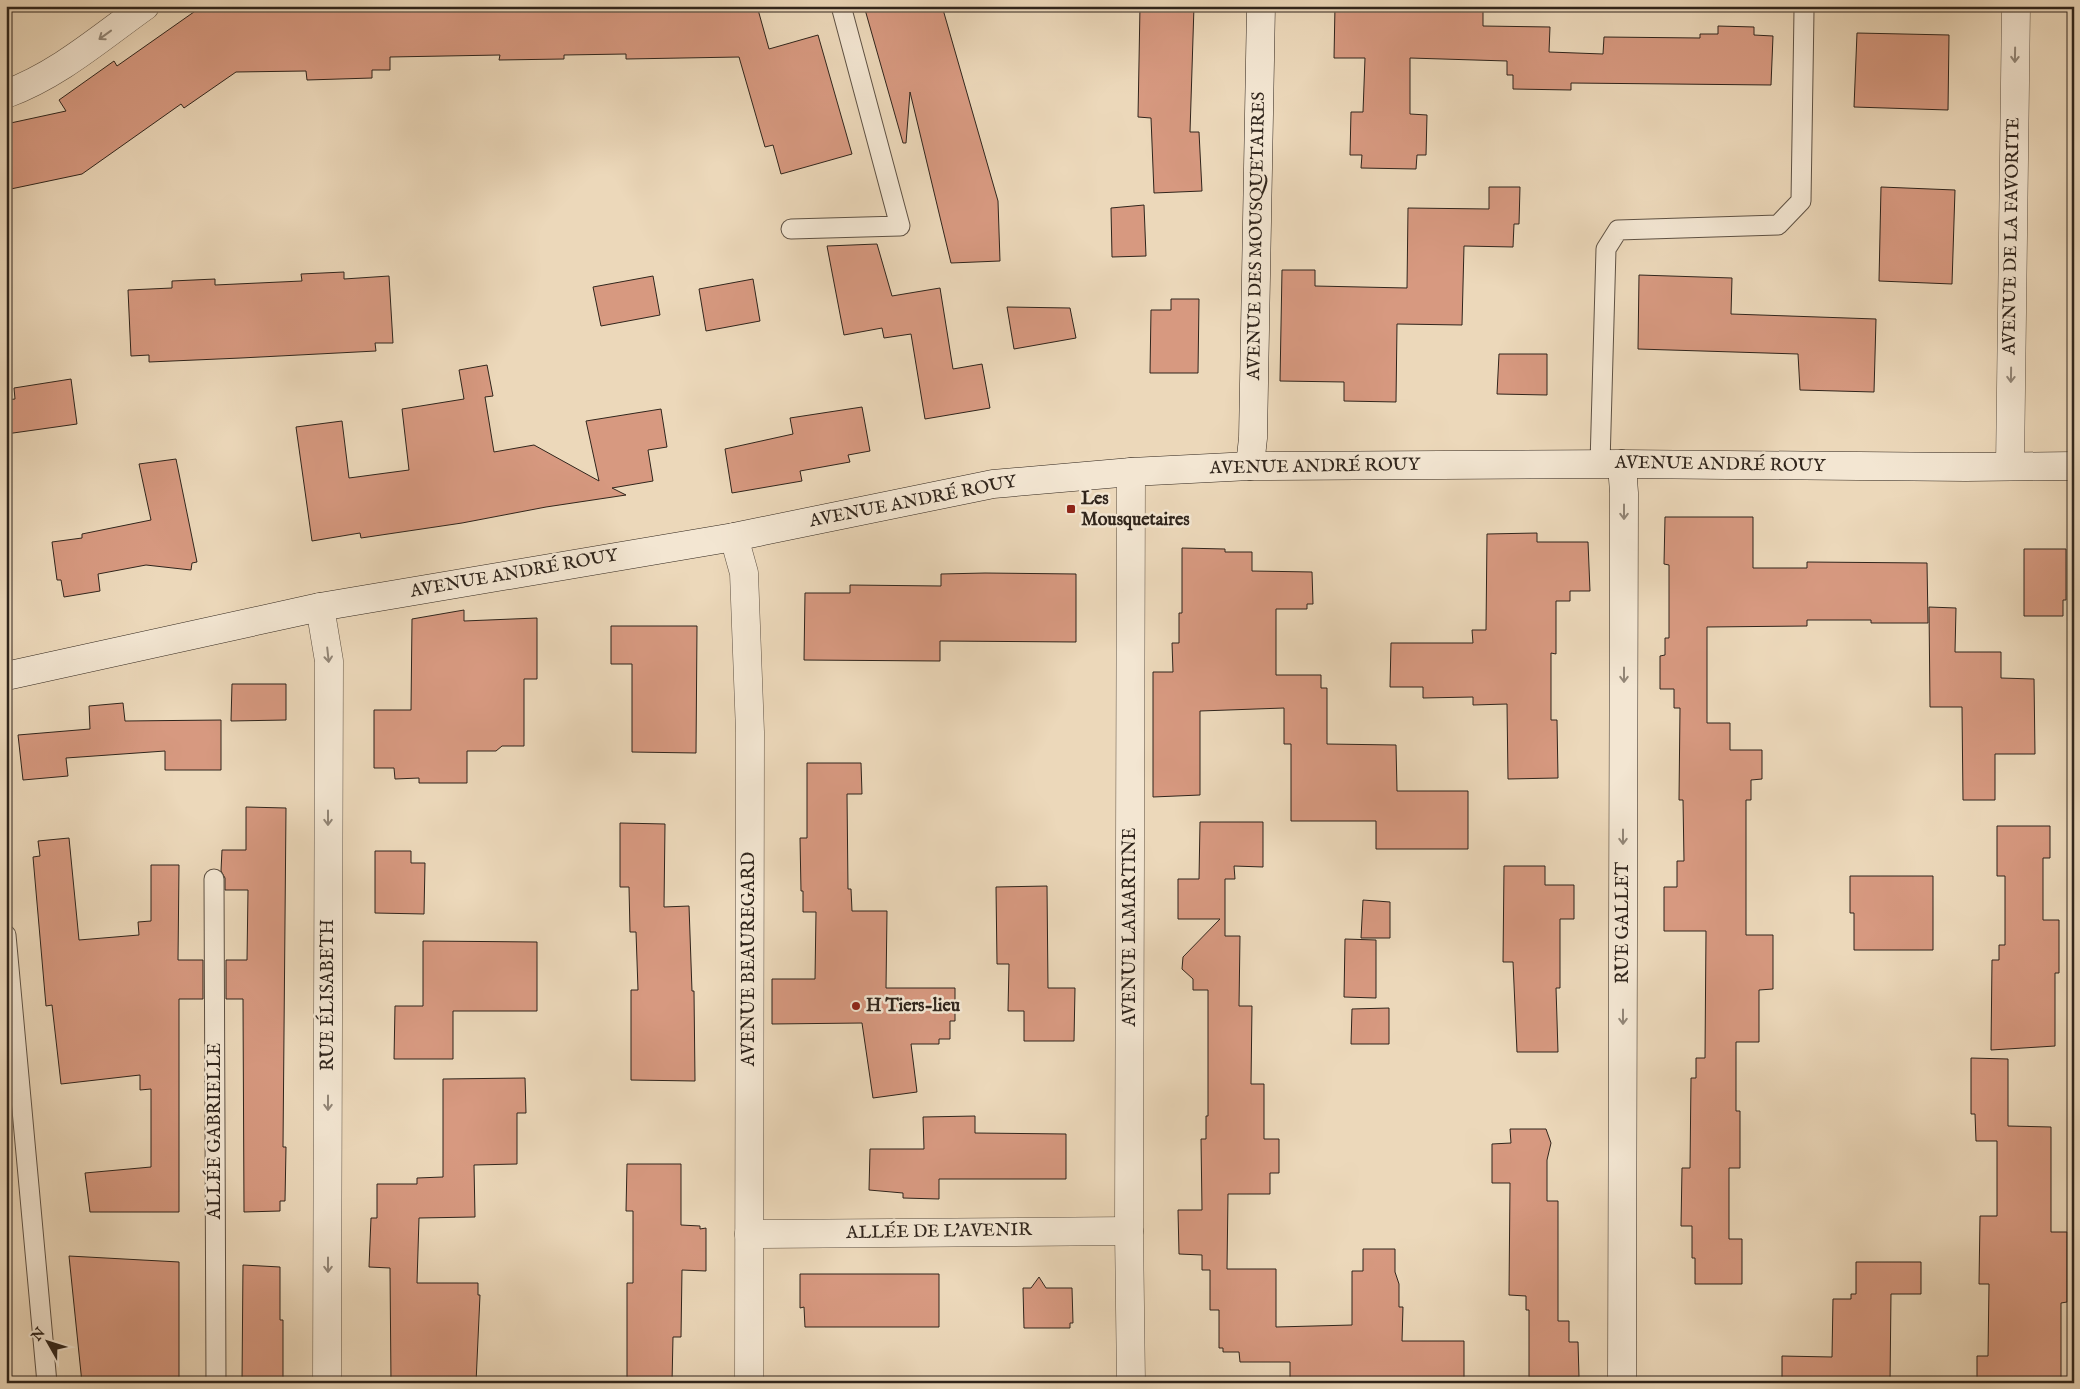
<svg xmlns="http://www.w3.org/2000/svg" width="2080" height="1389" font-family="'IM FELL English',serif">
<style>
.building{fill:#d79980;stroke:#30251c}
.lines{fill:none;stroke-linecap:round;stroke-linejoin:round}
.lane-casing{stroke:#5f5244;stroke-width:21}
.street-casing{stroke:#5f5244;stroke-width:29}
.secondary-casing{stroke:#30251c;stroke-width:29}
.lane{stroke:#f3e6d2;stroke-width:19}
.street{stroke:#f3e6d2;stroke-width:28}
.secondary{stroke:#f3e6d2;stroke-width:28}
.oneway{stroke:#928677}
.poi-dot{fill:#8f2418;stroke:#f3e6d2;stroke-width:2}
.labels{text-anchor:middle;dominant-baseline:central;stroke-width:5;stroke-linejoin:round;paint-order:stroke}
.street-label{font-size:18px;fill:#30251c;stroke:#f3e6d2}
.poi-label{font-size:18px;font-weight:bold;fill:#30251c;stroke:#f3e6d2;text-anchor:start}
</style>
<rect width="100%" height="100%" fill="#ecd8ba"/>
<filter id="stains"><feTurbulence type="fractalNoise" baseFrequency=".004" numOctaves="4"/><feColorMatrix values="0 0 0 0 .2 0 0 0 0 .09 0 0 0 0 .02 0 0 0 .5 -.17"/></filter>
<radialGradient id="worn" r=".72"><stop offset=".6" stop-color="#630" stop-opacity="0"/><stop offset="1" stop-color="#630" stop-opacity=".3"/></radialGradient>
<g class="building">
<polygon points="243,6 757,6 769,49 818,35 852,154 781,174 773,145 765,147 739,57 626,59 626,54 564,55 564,59 499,60 500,55 390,57 390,70 372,70 372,78 307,80 306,71 236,72 184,108 181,104 82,174 6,190 6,124 66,111 59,100 114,61 117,66 201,7"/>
<polygon points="864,6 942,6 998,201 1000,261 951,263 910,92 906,143 903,143"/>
<polygon points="1140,6 1194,6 1190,132 1199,132 1202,191 1154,193 1151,118 1138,117"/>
<polygon points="1335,6 1465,8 1464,10 1483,10 1483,26 1550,27 1549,52 1603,54 1604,37 1700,38 1700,34 1718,34 1718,26 1754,27 1754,35 1773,36 1771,85 1571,83 1571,90 1513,89 1513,75 1507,75 1507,61 1410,58 1410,114 1427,115 1426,155 1417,155 1416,169 1361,168 1362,155 1350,155 1351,112 1363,112 1365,58 1334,58"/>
<polygon points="1857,33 1949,35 1948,110 1854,107"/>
<polygon points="1489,187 1520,187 1519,224 1514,224 1513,247 1464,246 1462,325 1397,324 1396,402 1344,401 1344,382 1280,381 1282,270 1315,270 1315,286 1407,288 1408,208 1489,209"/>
<polygon points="1881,187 1955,190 1952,284 1879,281"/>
<polygon points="1144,205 1146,256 1112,257 1111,208"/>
<polygon points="877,244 892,296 940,288 953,369 982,364 990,408 925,419 911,334 884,338 882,328 844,335 827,246"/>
<polygon points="344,272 344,279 389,276 393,343 375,343 376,351 241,358 149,362 149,355 131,356 128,290 172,288 172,281 215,279 215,285 302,281 301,274"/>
<polygon points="1639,275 1732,278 1731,314 1876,319 1874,392 1800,390 1798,354 1638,349"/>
<polygon points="653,276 660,315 601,326 593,287"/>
<polygon points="753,279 760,321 706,331 699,289"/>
<polygon points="1171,299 1199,299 1198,373 1150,373 1151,310 1171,310"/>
<polygon points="1007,307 1070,308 1076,338 1014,349"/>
<polygon points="1499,354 1547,354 1547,395 1497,394"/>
<polygon points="487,365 493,396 485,397 494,452 534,445 599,481 586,421 661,409 667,447 648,450 653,481 612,488 626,495 546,507 462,523 361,538 360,533 312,541 296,427 342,421 349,478 409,470 402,409 464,399 459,370"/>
<polygon points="71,379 77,424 6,434 6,400 15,399 14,388"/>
<polygon points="862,407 870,451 848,455 850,462 800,471 802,481 732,493 725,449 793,434 790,418"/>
<polygon points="176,459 197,562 192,563 191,570 146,565 98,574 100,591 64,597 61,580 57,580 52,542 82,538 82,534 151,520 139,464"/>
<polygon points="1665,517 1753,517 1753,568 1807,568 1807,562 1927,563 1928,623 1871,623 1871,620 1807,620 1807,626 1707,627 1707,723 1730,723 1730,750 1762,750 1762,779 1751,780 1751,800 1746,800 1746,935 1773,935 1773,989 1759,990 1759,1042 1736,1042 1736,1111 1740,1111 1740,1168 1729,1168 1729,1239 1742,1239 1742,1284 1695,1284 1695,1258 1692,1258 1692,1226 1681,1226 1682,1168 1690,1168 1691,1078 1696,1078 1696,1058 1705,1058 1706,931 1664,931 1664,887 1677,887 1677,861 1684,861 1683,800 1679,800 1680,708 1674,708 1674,689 1660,689 1660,656 1665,655 1665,638 1669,638 1669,565 1664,564"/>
<polygon points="1537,533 1537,542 1588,542 1590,591 1570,591 1570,601 1556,601 1556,654 1551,653 1551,720 1557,720 1558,778 1508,779 1507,704 1473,705 1473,697 1423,698 1423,687 1390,687 1391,643 1473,643 1472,630 1486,630 1487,534"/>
<polygon points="1182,548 1225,549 1225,552 1252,552 1252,571 1312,572 1313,604 1307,604 1307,609 1276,609 1276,675 1321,675 1321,688 1327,688 1327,744 1396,745 1397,791 1468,791 1468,849 1376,849 1376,821 1291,821 1291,744 1284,744 1284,708 1200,711 1200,795 1153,797 1153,672 1173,672 1172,643 1179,643 1179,613 1182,613"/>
<polygon points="2024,549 2066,549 2066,600 2063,600 2063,616 2024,616"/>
<polygon points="985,573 1076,574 1076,642 940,641 940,661 804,660 805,593 850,593 850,585 941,586 941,574"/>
<polygon points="1929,607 1956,608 1955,652 2001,652 2001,678 2034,679 2035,754 1995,754 1995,800 1963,800 1962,707 1930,707"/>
<polygon points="464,610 464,621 537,618 537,679 524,679 524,746 502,746 496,751 467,751 467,783 419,783 419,778 395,779 394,768 374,768 374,710 411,710 412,619"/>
<polygon points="611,626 697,626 696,753 632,752 632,664 611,664"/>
<polygon points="232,684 286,684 286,720 231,721"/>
<polygon points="123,703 125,721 221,720 221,770 165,770 165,751 66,758 68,776 23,780 18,735 90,729 89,706"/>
<polygon points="807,763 861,763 862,794 847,794 848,889 851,889 852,911 887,911 886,988 955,988 955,1021 950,1021 950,1039 939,1039 939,1044 911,1044 917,1092 873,1098 862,1023 772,1024 772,979 815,979 816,912 803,912 803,891 801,891 800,838 807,838"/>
<polygon points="246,807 286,808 283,1147 286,1147 285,1201 280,1201 280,1211 244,1212 243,999 226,999 226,960 247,960 248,890 225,890 225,878 221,871 222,850 246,850"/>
<polygon points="1200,822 1263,822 1263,867 1234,866 1235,879 1225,879 1225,936 1240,936 1239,1006 1252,1006 1251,1084 1264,1084 1264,1139 1279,1139 1279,1173 1270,1173 1270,1194 1228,1194 1227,1269 1276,1269 1276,1327 1352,1325 1352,1271 1363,1271 1363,1249 1395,1249 1395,1272 1399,1284 1399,1307 1403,1307 1402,1341 1464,1341 1464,1383 1290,1383 1290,1362 1240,1362 1239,1352 1223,1352 1223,1348 1219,1348 1219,1310 1210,1310 1210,1270 1202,1270 1202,1255 1179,1254 1178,1210 1202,1210 1201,1139 1206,1139 1206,1116 1208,1116 1208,990 1193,990 1193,979 1182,969 1183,957 1220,919 1178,919 1178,879 1199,879"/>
<polygon points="620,823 665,824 664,907 689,906 692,991 694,991 695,1081 631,1080 631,990 638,990 636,932 630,932 629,887 620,887"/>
<polygon points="1997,826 2050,826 2050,858 2043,858 2043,920 2059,920 2059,973 2055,973 2055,1046 1991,1050 1992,960 1999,960 1999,945 2005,945 2005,876 1997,876"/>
<polygon points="69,838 79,940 139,935 138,922 151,921 151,865 179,865 178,960 203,960 203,999 179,999 179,1212 90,1212 85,1173 151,1167 151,1089 140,1090 140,1075 61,1084 52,1005 46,1006 33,857 40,856 38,841"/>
<polygon points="375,851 411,851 411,863 425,863 424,914 375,913"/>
<polygon points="1504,866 1545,866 1545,885 1574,885 1574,919 1560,919 1560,988 1556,988 1558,1052 1517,1052 1513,962 1503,962"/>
<polygon points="1850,876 1933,876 1933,950 1854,950 1854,913 1850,913"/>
<polygon points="1047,886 1048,988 1075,988 1074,1041 1024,1041 1024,1011 1008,1011 1009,964 997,964 996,887"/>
<polygon points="1363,900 1390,902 1390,938 1361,938"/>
<polygon points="1345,939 1376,940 1376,998 1344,997"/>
<polygon points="423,941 537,942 537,1011 453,1011 453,1059 394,1059 395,1006 423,1006"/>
<polygon points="1389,1008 1389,1044 1351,1044 1352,1009"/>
<polygon points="1971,1058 2008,1059 2008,1126 2051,1127 2051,1232 2067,1232 2067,1302 2061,1303 2061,1383 1977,1383 1977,1356 1988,1356 1989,1284 1979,1284 1980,1216 1997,1216 1997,1141 1976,1141 1975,1114 1971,1114"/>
<polygon points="525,1078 526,1113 517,1113 517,1164 474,1165 475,1217 419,1218 417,1283 478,1283 478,1295 480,1295 476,1383 391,1383 390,1268 369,1267 371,1218 377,1218 377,1184 417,1184 417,1178 443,1177 443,1079"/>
<polygon points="975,1116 975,1133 1066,1134 1066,1179 939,1179 939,1199 903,1198 903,1193 869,1190 870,1149 924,1149 923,1117"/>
<polygon points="1510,1129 1546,1129 1551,1143 1547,1160 1547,1201 1558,1201 1558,1321 1569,1321 1569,1342 1578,1342 1579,1377 1529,1377 1529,1310 1526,1310 1526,1296 1509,1295 1510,1183 1492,1183 1492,1144 1511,1143"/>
<polygon points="627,1164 681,1164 681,1225 700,1226 700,1229 706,1228 706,1271 682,1270 681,1337 673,1337 672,1383 627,1383 627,1283 633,1283 633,1211 626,1211"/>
<polygon points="69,1256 179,1262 179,1383 82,1383"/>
<polygon points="1856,1262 1921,1262 1921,1294 1891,1294 1890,1383 1782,1383 1782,1356 1832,1357 1833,1299 1851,1299 1851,1294 1856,1294"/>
<polygon points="243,1265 280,1267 280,1320 283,1320 283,1383 242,1383"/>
<polygon points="800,1274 939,1274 939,1327 805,1327 804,1307 800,1308"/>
<polygon points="1039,1277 1046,1288 1072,1288 1073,1323 1070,1323 1070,1328 1024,1328 1023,1288 1031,1288"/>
</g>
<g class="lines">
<g class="lane-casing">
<g id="lane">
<polyline points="791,229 900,226 841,6"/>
<polyline points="1600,464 1606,249 1618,230 1778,225 1801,201 1804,11"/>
<polyline points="214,879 216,1383"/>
<polyline points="6,935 47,1383"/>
</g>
</g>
<g class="street-casing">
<g id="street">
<path d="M6,94C58,75 100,38 145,6"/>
<polyline points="2010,466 2016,6"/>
<polyline points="734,537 744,573 750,732 749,1383"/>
<polyline points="320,607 329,661 327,1383"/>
<polyline points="749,1234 1129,1231"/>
<polyline points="1131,1383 1129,1231 1131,472"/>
</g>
</g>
<g class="secondary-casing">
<g id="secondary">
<polyline points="1250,466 1253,438 1261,6"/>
<polyline points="6,676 320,607 734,537 993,484 1131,472 1250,466 1622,464 1966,467 2074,466"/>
<polyline points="1622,1383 1624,493 1622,464"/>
</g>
</g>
<use href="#lane" class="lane"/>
<use href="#street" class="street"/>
<use href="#secondary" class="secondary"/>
</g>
<defs><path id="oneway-shaft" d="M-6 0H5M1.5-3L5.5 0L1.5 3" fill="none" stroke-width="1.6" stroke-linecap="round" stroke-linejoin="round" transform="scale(1.25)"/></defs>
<g class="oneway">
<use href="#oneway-shaft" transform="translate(105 35) rotate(144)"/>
<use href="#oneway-shaft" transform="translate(2015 55) rotate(91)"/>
<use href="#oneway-shaft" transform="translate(2011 375) rotate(91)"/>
<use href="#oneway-shaft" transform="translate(1624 512) rotate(90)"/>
<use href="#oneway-shaft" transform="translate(328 655) rotate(84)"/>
<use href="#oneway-shaft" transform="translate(1624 675) rotate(90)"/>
<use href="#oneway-shaft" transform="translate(328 818) rotate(90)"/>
<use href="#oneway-shaft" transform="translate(1623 837) rotate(90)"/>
<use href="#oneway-shaft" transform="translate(1623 1017) rotate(90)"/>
<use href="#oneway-shaft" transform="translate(328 1103) rotate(90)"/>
<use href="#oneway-shaft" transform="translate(328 1265) rotate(90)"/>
</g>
<g class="poi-dot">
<rect x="1066" y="504" width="10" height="10" rx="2.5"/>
<circle cx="856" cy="1006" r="5"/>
</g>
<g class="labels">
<g class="street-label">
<text transform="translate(1257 236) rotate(-89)">AVENUE DES MOUSQUETAIRES</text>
<text transform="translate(2012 236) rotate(-89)">AVENUE DE LA FAVORITE</text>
<text transform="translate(1720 465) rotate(1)">AVENUE ANDRÉ ROUY</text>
<text transform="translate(1315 467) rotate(-1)">AVENUE ANDRÉ ROUY</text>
<text transform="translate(913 502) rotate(-11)">AVENUE ANDRÉ ROUY</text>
<text transform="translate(514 574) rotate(-10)">AVENUE ANDRÉ ROUY</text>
<text transform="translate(1623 923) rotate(-90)">RUE GALLET</text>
<text transform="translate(1130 927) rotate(-90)">AVENUE LAMARTINE</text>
<text transform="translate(749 959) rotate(-90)">AVENUE BEAUREGARD</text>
<text transform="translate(328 995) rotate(-90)">RUE ÉLISABETH</text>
<text transform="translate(215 1131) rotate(-90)">ALLÉE GABRIELLE</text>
<text transform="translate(939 1232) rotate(-1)">ALLÉE DE L'AVENIR</text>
</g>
<g class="poi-label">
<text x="1081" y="499">Les<tspan x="1081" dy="21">Mousquetaires</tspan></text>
<text x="866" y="1006">H Tiers-lieu</text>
</g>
</g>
<rect width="2080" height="1389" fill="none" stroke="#ecd8ba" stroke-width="25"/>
<rect x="8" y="8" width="2065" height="1374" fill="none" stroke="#30251c" stroke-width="2.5"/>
<rect x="12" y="12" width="2055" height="1364" fill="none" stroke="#30251c"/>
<g transform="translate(48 1342) rotate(309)" stroke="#f3e6d2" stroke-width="4" paint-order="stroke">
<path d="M0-4L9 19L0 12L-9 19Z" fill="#30251c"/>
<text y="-8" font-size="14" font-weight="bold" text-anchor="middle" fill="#30251c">N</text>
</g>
<rect width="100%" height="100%" filter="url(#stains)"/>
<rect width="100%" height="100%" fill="url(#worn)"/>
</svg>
